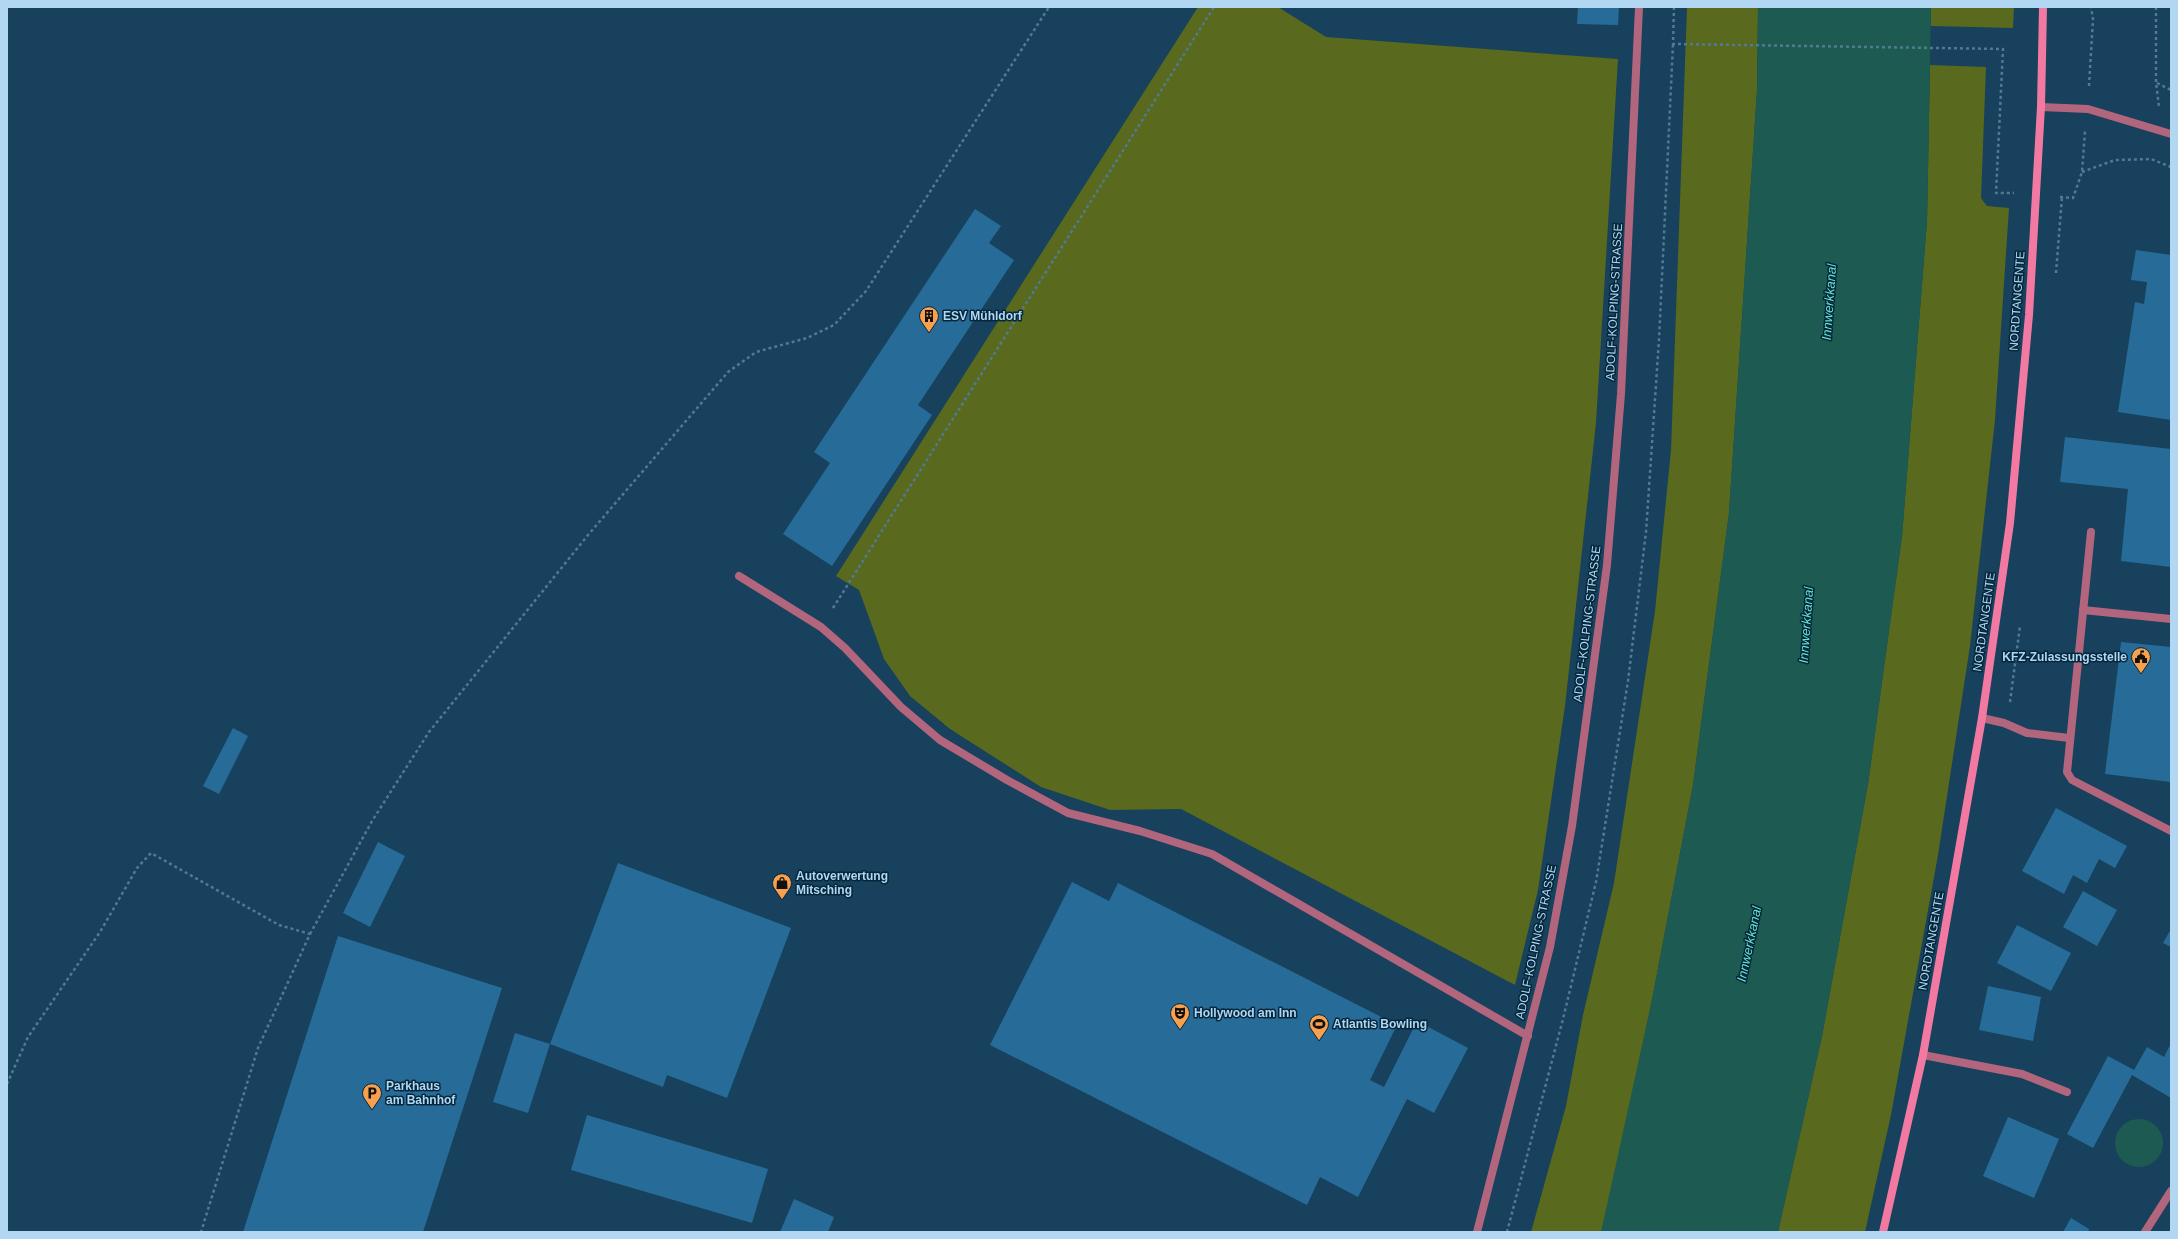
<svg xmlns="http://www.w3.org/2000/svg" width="2178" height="1239" font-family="Arial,sans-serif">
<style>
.green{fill:#59691d}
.water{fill:#1d5b52}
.building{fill:#276c98}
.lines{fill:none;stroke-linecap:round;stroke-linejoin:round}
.path{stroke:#517a95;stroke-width:2.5;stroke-dasharray:3 3;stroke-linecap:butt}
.lane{stroke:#b2667e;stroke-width:8}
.street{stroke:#b2667e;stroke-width:8}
.secondary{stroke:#f27aa2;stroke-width:8}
.labels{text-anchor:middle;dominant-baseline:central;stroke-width:3;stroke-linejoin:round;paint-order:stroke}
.street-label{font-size:12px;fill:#b2d7f3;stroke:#04273b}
.poi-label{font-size:12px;font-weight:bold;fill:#b2d7f3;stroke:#04273b;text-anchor:start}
.water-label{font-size:13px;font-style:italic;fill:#68e4cf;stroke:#04273b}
</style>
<rect width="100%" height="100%" fill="#17415c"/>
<g class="green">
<polygon points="1198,7 1278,7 1326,37 1618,59 1596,423 1565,706 1538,890 1515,985 1181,809 1110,810 1041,787 950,729 910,696 884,659 859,590 836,576"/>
<polygon points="1687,7 1758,7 1757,91 1729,513 1693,785 1651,1005 1605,1219 1601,1232 1531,1232 1566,1106 1583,1015 1614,883 1655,611 1671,450"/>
<polygon points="1931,7 2014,7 2013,28 1931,26"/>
<polygon points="1930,65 1986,67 1981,198 1987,206 2009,208 1995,420 1970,646 1938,855 1891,1115 1865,1232 1778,1232 1822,1036 1868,784 1902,536 1927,221"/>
</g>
<g class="water">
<polygon points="1758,7 1931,7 1927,221 1902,536 1868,784 1822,1036 1778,1232 1601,1232 1651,1005 1693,785 1729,513 1757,91"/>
<circle cx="2139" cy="1143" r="24"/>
</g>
<g class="building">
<polygon points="1578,7 1619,7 1618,25 1577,24"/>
<polygon points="975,209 1001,226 989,243 1014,260 918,405 932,415 832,566 783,534 830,463 814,452"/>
<polygon points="2136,250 2171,255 2171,420 2118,412 2135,302 2144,304 2147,282 2131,280"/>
<polygon points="2065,437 2171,449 2171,567 2121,561 2128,489 2060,482"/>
<polygon points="2121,642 2171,647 2171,782 2105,774"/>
<polygon points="233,728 248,736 219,794 203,786"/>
<polygon points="2056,808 2127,846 2115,868 2099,859 2087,883 2073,875 2064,894 2022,871"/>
<polygon points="378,842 405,856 370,927 343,913"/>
<polygon points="618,863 791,928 727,1098 667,1075 663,1087 550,1044 528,1113 493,1102 515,1033 550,1044"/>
<polygon points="1072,882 1109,901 1118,883 1397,1025 1370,1080 1384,1087 1417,1021 1468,1048 1434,1113 1407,1099 1358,1197 1320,1177 1307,1205 990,1045"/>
<polygon points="2083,891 2117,910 2097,946 2063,927"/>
<polygon points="2017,925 2071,953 2051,991 1997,963"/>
<polygon points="2171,929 2171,947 2163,943"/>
<polygon points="338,936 502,988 423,1232 243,1232"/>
<polygon points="1988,986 2041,997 2033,1041 1979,1030"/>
<polygon points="2171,1043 2171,1098 2132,1075 2093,1148 2067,1134 2108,1056 2134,1070 2147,1047 2164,1057"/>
<polygon points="587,1115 768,1169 752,1223 571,1170"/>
<polygon points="2008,1117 2059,1139 2034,1198 1983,1176"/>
<polygon points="794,1199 834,1217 828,1232 780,1232"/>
<polygon points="2071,1218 2089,1229 2088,1232 2063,1232"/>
</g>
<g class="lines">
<g class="path">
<polyline points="1674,7 1673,44 2003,49 1996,193 2014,193"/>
<polyline points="2156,7 2156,82 2159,107"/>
<polyline points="2157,83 2171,90"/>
<polyline points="2089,86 2093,19 2091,7"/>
<polyline points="2082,172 2115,160 2151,159 2171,167"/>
<polyline points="2060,197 2073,198 2082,172 2085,131"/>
<polyline points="2056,273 2062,197"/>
<polyline points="833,608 1214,7"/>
<polyline points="2010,702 2020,626"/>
<polyline points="310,934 372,821 429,732 588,535 728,372 756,352 807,338 834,325 866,291 1049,7"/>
<polyline points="7,1084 28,1037 100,932 137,868 151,853 279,925 310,934 258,1048 201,1232"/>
<polyline points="1507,1232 1563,1019 1596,882 1628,681 1646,532 1659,340 1673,44"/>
</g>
<g class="lane">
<polyline points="2091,532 2067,772 2072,780 2171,831"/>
<polyline points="739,576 821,627 845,648 901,707 940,740 1007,780 1068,813 1140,831 1212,854 1528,1036"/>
<polyline points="2083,610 2171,619"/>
<polyline points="1982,718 2004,723 2027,733 2069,738"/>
<polyline points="1923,1055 2022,1074 2067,1092"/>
</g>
<g class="street">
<polyline points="2041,107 2088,109 2171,134"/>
<polyline points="1477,1232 1550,947 1572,826 1607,565 1621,394 1639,7"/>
<polyline points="2145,1232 2171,1191"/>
</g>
<polyline class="secondary" points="1883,1232 1923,1055 1982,718 2010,523 2029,315 2041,107 2043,7"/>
</g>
<defs>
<g id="building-pin" transform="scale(1)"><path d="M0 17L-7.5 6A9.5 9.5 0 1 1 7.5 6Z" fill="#f9a04d" stroke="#04273b"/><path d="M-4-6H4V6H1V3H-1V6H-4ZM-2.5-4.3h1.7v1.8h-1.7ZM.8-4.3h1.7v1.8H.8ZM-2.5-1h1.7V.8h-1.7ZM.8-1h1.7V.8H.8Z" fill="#111"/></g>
<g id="civic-pin" transform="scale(1)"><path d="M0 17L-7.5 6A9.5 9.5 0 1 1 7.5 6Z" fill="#f9a04d" stroke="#04273b"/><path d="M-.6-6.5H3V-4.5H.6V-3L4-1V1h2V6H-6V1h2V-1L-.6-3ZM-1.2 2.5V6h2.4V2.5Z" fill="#111"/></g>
<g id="shop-pin" transform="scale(1)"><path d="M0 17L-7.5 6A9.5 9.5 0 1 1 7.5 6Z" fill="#f9a04d" stroke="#04273b"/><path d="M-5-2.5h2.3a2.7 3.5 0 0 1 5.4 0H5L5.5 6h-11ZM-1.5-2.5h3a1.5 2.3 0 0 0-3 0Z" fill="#111"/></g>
<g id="theatre-pin" transform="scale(1)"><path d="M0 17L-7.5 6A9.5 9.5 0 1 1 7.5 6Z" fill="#f9a04d" stroke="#04273b"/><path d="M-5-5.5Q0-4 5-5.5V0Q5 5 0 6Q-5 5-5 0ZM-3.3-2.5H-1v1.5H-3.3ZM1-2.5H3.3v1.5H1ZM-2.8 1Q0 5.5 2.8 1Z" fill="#111"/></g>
<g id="stadium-pin" transform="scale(1)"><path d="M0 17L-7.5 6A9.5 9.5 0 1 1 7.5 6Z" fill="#f9a04d" stroke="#04273b"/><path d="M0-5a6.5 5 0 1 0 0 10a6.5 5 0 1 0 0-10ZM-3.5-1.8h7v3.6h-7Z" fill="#111"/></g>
<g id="parking-pin" transform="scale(1)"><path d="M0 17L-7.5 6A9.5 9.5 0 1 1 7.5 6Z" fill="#f9a04d" stroke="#04273b"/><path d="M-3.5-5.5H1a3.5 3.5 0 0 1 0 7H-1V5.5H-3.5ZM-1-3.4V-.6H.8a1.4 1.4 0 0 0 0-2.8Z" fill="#111"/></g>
</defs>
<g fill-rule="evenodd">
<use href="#building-pin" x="929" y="316"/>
<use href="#civic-pin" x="2141" y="657"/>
<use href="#shop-pin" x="782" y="883"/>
<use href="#theatre-pin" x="1180" y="1013"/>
<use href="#stadium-pin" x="1319" y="1024"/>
<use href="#parking-pin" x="372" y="1093"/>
</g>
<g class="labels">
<g class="street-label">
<text transform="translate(2017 301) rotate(-86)">NORDTANGENTE</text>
<text transform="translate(1614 302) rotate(-87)">ADOLF-KOLPING-STRASSE</text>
<text transform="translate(1984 622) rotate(-82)">NORDTANGENTE</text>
<text transform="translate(1587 624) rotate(-83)">ADOLF-KOLPING-STRASSE</text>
<text transform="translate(1931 941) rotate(-80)">NORDTANGENTE</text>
<text transform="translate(1536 942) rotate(-78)">ADOLF-KOLPING-STRASSE</text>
</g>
<g class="poi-label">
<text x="943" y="316">ESV Mühldorf</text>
<text x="2127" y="657" text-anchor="end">KFZ-Zulassungsstelle</text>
<text x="796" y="876">Autoverwertung<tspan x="796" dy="14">Mitsching</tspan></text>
<text x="1194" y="1013">Hollywood am Inn</text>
<text x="1333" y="1024">Atlantis Bowling</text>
<text x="386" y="1086">Parkhaus<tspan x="386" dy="14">am Bahnhof</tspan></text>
</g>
<g class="water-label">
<text transform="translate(1829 302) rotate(-86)">Innwerkkanal</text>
<text transform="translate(1806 625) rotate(-86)">Innwerkkanal</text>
<text transform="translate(1749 944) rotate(-78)">Innwerkkanal</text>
</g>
</g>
<rect width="2178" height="1239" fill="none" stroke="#b2d7f3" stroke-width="16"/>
</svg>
